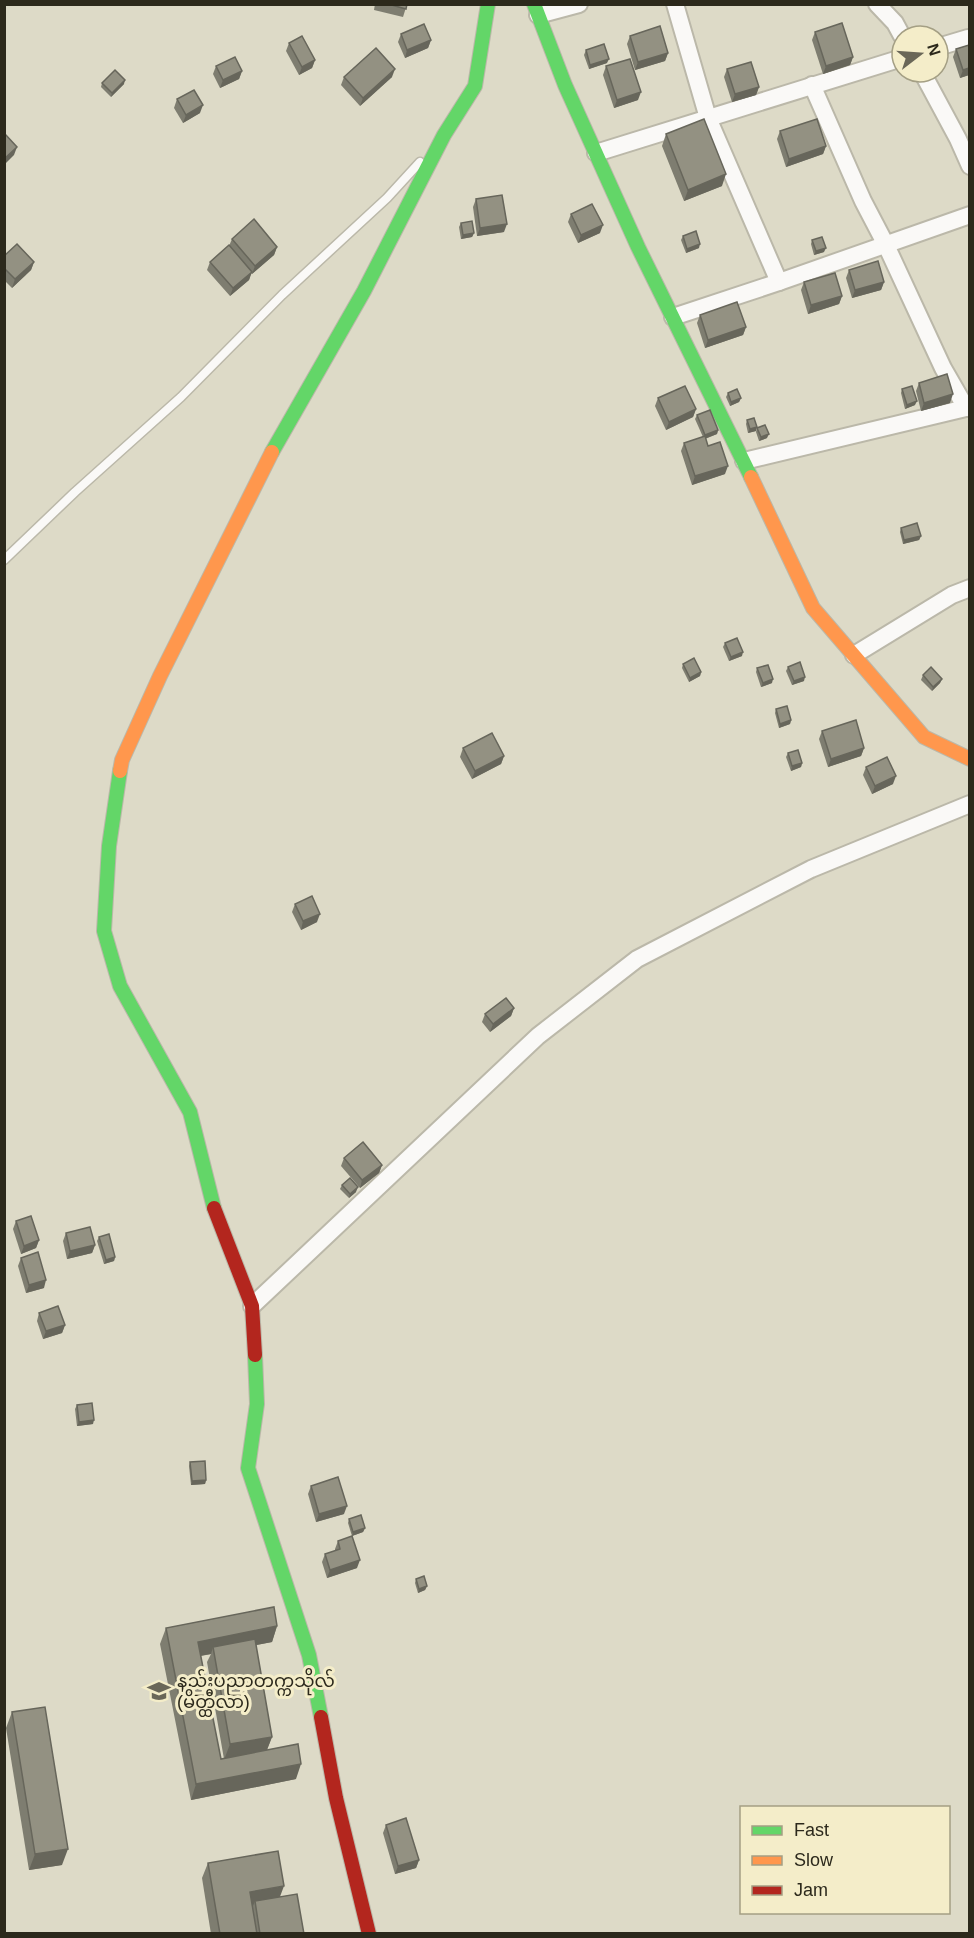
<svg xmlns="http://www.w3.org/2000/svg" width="974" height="1938" font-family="Arial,'Noto Sans Myanmar',sans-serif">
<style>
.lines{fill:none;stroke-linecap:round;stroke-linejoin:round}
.lane-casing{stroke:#bbb8a9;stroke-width:11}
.street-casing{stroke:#bbb8a9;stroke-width:20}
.fast-casing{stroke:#bbb8a9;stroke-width:16}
.slow-casing{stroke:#bbb8a9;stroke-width:16}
.jam-casing{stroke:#bbb8a9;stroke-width:16}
.lane{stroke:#faf9f7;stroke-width:8}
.street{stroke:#faf9f7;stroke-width:16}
.fast{stroke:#63d668;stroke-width:14}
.slow{stroke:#ff974d;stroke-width:14}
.jam{stroke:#b3261e;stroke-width:14}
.wall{fill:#7e7d70;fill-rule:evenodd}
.shaded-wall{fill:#67665b}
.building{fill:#939182;stroke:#67665b;stroke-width:1.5}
.labels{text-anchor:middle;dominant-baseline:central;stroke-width:6;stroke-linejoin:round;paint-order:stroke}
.poi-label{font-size:18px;fill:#2c291c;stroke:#f4edc9;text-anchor:start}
</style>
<rect width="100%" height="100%" fill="#dddac7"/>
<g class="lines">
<g class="lane-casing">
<polyline id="lane" points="4,560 75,492 181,397 282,295 387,198 420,162"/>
</g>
<g class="street-casing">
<g id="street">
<polyline points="675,4 708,118 779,282"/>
<polyline points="877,4 895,23 902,36"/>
<polyline points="538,15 579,4"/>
<polyline points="938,47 968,38"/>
<polyline points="922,72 958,139 970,166"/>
<polyline points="812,85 863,201 886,245 943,368 966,408"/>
<polyline points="596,153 902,58"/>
<polyline points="673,317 779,282 970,215"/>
<polyline points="744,461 970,407"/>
<polyline points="854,655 952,595 970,588"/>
<polyline points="252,1306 538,1036 637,959 811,869 970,804"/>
</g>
</g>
<g class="fast-casing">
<g id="fast">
<polyline points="534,4 565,85 638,247 751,477"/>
<polyline points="272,452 364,291 444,135 475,86 488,4"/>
<polyline points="120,771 109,846 104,931 120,986 190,1112 214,1208"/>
<polyline points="255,1355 257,1404 248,1468 309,1655 321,1717"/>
</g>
</g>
<g class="slow-casing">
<g id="slow">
<polyline points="751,477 813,608 924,737 970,759"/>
<polyline points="120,771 122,760 160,676 272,452"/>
</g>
</g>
<g class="jam-casing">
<g id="jam">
<polyline points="214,1208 252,1306 255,1355"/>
<polyline points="321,1717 336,1798 369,1934"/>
</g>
</g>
<use href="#lane" class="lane"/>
<use href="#street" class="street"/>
<use href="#fast" class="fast"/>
<use href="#slow" class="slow"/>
<use href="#jam" class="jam"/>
</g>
<g class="wall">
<polygon points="375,4 407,4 403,17 374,10"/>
<polygon points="815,32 853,57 850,65 823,74 812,40"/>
<polygon points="401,34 431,40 428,48 405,58 398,42"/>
<polygon points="630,36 668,53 665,61 635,70 627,44"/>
<polygon points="289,43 315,60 312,68 299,75 286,51"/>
<polygon points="969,45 969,75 960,78 953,57 956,49"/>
<polygon points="586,50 607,63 589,69 584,55"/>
<polygon points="216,66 242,71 239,79 220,88 213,74"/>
<polygon points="606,66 638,100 614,108 603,75"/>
<polygon points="727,69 759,87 756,95 732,102 724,77"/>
<polygon points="344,77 392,77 360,106 341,85"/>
<polygon points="102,83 124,84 111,97 101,87"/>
<polygon points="177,99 200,113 183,123 174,108"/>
<polygon points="780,131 826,146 823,154 786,167 777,139"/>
<polygon points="666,134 722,186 684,201 662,146"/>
<polygon points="476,199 504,232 477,236 473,207"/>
<polygon points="571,214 600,233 578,243 568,222"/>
<polygon points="461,223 474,233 472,237 461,239 459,227"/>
<polygon points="683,236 699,248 686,253 681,240"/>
<polygon points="232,239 277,247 274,255 252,274 251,273 249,280 230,296 207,270 210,262 229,246"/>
<polygon points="812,240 824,252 814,255 811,244"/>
<polygon points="4,256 34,262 31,270 12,288 4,280"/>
<polygon points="849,270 884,282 881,290 852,298 846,278"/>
<polygon points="804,282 842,296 839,304 808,314 801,290"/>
<polygon points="700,315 746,327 743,335 705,348 697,323"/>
<polygon points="919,383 950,403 921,411 916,391"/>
<polygon points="902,389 915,405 905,409 901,393"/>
<polygon points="728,393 741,398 739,402 730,406 726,397"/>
<polygon points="658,398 696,409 693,417 666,430 655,406"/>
<polygon points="697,415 718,430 717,434 705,439 708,446 725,474 692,485 681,451 684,443 703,437 695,419"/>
<polygon points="747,420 756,431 748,433 746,424"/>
<polygon points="757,428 767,438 759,441 756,432"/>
<polygon points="901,528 921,536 919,540 903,544 900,532"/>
<polygon points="725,643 742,656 729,661 723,647"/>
<polygon points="683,664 701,672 700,676 689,682 682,668"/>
<polygon points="788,667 804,681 792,685 786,671"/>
<polygon points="757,668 772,683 761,687 756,672"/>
<polygon points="923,675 942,679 940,683 932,691 921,680"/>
<polygon points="776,709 791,720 790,724 779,728 775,713"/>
<polygon points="822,731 864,748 861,756 828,767 819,739"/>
<polygon points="463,748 504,756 501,764 472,779 460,757"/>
<polygon points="788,753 802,763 801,767 791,771 786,757"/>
<polygon points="866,767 893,784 872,794 863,775"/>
<polygon points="295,904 317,922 301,930 292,912"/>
<polygon points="514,1008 511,1016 490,1032 482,1022 485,1014"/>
<polygon points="344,1158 382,1165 379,1173 360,1188 341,1166"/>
<polygon points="342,1185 356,1192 349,1198 340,1189"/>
<polygon points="16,1221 39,1240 36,1248 21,1254 13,1229"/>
<polygon points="66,1233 95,1245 92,1253 67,1259 63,1241"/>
<polygon points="99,1237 115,1257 114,1261 104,1264 97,1241"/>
<polygon points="21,1258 44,1288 26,1293 18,1266"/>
<polygon points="39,1313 65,1325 62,1333 43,1339 37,1321"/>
<polygon points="77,1405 93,1424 77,1426 75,1409"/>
<polygon points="190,1462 206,1480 205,1484 191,1485 189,1466"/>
<polygon points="311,1486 344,1514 316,1522 308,1494"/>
<polygon points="349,1519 365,1528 363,1532 352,1536 348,1523"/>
<polygon points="338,1541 357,1568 327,1578 322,1562 325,1554 335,1551 335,1549"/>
<polygon points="416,1579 427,1586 425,1590 418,1593 415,1583"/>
<path d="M277,1626L272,1642L256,1645L272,1737L267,1750L296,1779L191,1800L160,1644L166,1628ZM211,1654L207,1662L224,1759H221L201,1656Z"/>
<polygon points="12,1712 62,1865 29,1870 6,1728"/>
<polygon points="386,1825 419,1860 416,1868 395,1874 383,1833"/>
<polygon points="208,1863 280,1897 304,1934 211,1934 202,1878"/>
</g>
<g class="shaded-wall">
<polygon points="431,40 428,48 405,58 407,50"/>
<polygon points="668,53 665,61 635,70 638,62"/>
<polygon points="853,57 850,65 823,74 826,66"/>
<polygon points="609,59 607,63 589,69 590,65"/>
<polygon points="315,60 312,68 299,75 302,67"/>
<polygon points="969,68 969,75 960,78 963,70"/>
<polygon points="395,69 392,77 360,106 363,98"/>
<polygon points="242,71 239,79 220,88 223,80"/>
<polygon points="125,80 124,84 111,97 112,93"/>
<polygon points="759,87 756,95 732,102 735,94"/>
<polygon points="641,92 638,100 614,108 617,100"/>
<polygon points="203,105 200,113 183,123 186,115"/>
<polygon points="826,146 823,154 786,167 789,159"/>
<polygon points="17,147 14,155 4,165 4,159"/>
<polygon points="726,174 722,186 684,201 688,190"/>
<polygon points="507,224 504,232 477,236 480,228"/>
<polygon points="603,225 600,233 578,243 581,235"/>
<polygon points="474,233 472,237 461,239 463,235"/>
<polygon points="700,244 699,248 686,253 687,249"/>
<polygon points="277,247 274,255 252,274 255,266"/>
<polygon points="826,248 824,252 814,255 816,251"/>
<polygon points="34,262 31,270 12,288 15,279"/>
<polygon points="252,272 249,280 230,296 233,288"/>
<polygon points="884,282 881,290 852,298 855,290"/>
<polygon points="842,296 839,304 808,314 811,305"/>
<polygon points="746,327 743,335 705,348 708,340"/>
<polygon points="953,394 950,403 921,411 924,403"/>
<polygon points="741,398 739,402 730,406 731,402"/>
<polygon points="917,401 915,405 905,409 907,405"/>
<polygon points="696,409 693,417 666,430 669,422"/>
<polygon points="757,427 756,431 748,433 750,429"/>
<polygon points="718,430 717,434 704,439 705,435"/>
<polygon points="769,434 767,438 759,441 761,437"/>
<polygon points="728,466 725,474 692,485 695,476"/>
<polygon points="921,536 919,540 903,544 904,540"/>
<polygon points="743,652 742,656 729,661 731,657"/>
<polygon points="701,672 700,676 689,682 690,678"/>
<polygon points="805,677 804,681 792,685 794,681"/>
<polygon points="773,679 772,683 761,687 763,683"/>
<polygon points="942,679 940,683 932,691 933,687"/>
<polygon points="791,720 790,724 779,728 780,724"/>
<polygon points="864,748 861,756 828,767 831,759"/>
<polygon points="504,756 501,764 472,779 475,771"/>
<polygon points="802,763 801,767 791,771 792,766"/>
<polygon points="896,776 893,784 872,794 875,786"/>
<polygon points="320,914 317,922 301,930 303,921"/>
<polygon points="514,1008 511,1016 490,1032 493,1024"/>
<polygon points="382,1165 379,1173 360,1188 362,1180"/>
<polygon points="358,1187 356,1192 349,1198 350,1194"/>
<polygon points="39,1240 36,1248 21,1254 24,1246"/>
<polygon points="95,1245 92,1253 67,1259 70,1251"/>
<polygon points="115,1257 114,1261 104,1264 106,1260"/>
<polygon points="46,1280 44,1288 26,1293 29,1285"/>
<polygon points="65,1325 62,1333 43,1339 46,1331"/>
<polygon points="94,1420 93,1424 77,1426 79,1422"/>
<polygon points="206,1480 205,1484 191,1485 192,1481"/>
<polygon points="347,1506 344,1514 316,1522 319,1514"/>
<polygon points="365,1528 363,1532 352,1536 353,1532"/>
<polygon points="360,1560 357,1568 327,1578 330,1570"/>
<polygon points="427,1586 425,1590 418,1593 419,1589"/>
<polygon points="277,1626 272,1642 214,1653 213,1647 211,1654 192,1657 198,1642"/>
<polygon points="272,1737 266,1752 224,1760 230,1744"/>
<polygon points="301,1764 296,1779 191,1800 196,1784"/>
<polygon points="68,1849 62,1865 29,1870 35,1854"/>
<polygon points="419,1860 416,1868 395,1874 398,1866"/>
<polygon points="284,1886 278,1902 255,1901 253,1906 244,1908 250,1892"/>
</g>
<g class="building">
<polygon points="388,4 407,4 406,9"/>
<polygon points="842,23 853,57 826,66 815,32"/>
<polygon points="424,24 431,40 407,50 401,34"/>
<polygon points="660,26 668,53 638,62 630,36"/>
<polygon points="302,36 315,60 302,67 289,43"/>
<polygon points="604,44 609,59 590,65 586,50"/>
<polygon points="969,45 969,68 963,70 956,49"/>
<polygon points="376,48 395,69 363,98 344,77"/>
<polygon points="235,57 242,71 223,80 216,66"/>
<polygon points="630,59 641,92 617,100 606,66"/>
<polygon points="751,62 759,87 735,94 727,69"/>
<polygon points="115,70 125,80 112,93 102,83"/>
<polygon points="194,90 203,105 186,115 177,99"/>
<polygon points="704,119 726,174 688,190 666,134"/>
<polygon points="817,119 826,146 789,159 780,131"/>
<polygon points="5,134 17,147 4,159 4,135"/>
<polygon points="502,195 507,224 480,228 476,199"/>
<polygon points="592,204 603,225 581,235 571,214"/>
<polygon points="254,219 277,247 255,266 232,239"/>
<polygon points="472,221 474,233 463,235 461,223"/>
<polygon points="696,231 700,244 687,249 683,236"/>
<polygon points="822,237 826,248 816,251 812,240"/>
<polygon points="17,244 34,262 15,279 4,268 4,256"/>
<polygon points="229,245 252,272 233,288 210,262"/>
<polygon points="878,261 884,282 855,290 849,270"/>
<polygon points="835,273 842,296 811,305 804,282"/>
<polygon points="737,302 746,327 708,340 700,315"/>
<polygon points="947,374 953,394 924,403 919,383"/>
<polygon points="685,386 696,409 669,422 658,398"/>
<polygon points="912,386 917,401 907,405 902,389"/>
<polygon points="737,389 741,398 731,402 728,393"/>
<polygon points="710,410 718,430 705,435 697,415"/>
<polygon points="754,418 757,427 750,429 747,420"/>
<polygon points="765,425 769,434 761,437 757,428"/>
<polygon points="705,436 708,446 720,442 728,466 695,476 684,443"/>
<polygon points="917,523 921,536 904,540 901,528"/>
<polygon points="737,638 743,652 731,657 725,643"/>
<polygon points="694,658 701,672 690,678 683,664"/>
<polygon points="800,662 805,677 794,681 788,667"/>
<polygon points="768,665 773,679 763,683 757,668"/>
<polygon points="931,667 942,679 933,687 923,675"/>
<polygon points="787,706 791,720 780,724 776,709"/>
<polygon points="856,720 864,748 831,759 822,731"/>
<polygon points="492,733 504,756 475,771 463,748"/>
<polygon points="798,750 802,763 792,766 788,753"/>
<polygon points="887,757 896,776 875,786 866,767"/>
<polygon points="312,896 320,914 303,921 295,904"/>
<polygon points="506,998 514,1008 493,1024 485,1014"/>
<polygon points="363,1142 382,1165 362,1180 344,1158"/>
<polygon points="350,1178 358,1187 350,1194 342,1185"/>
<polygon points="31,1216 39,1240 24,1246 16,1221"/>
<polygon points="90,1227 95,1245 70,1251 66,1233"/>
<polygon points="109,1234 115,1257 106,1260 99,1237"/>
<polygon points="38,1252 46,1280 29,1285 21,1258"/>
<polygon points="58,1306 65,1325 46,1331 39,1313"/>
<polygon points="92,1403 94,1420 79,1422 77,1405"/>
<polygon points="205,1461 206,1480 192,1481 190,1462"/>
<polygon points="338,1477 347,1506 319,1514 311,1486"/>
<polygon points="361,1515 365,1528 353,1532 349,1519"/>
<polygon points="352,1536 360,1560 330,1570 325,1554 340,1549 338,1541"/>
<polygon points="424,1576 427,1586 419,1589 416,1579"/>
<polygon points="274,1607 277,1626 198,1642 221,1759 298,1744 301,1764 196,1784 166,1628"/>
<polygon points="255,1639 272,1737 230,1744 213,1647"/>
<polygon points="45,1707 68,1849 35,1854 12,1712"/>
<polygon points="406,1818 419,1860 398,1866 386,1825"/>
<polygon points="278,1851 284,1886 250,1892 257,1934 220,1934 208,1863"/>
<polygon points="297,1894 304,1934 260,1934 255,1901"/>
</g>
<defs>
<g id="university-bare" transform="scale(1.8)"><path d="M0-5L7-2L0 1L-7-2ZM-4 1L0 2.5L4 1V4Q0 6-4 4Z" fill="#6a6758" stroke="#f4edc9" stroke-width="2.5" paint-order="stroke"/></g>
</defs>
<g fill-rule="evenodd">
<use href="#university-bare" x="159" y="1691"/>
</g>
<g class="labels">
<g class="poi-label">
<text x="177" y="1681">နည်းပညာတက္ကသိုလ်<tspan x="177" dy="21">(မိတ္ထီလာ)</tspan></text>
</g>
</g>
<rect width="974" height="1938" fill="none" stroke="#2c291c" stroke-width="12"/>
<rect x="740" y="1806" width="210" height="108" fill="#f4edc9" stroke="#a49f84" stroke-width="1.5"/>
<rect x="752" y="1826" width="30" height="9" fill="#63d668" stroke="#a49f84" stroke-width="1.5"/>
<text x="794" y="1836" font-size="18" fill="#2c291c">Fast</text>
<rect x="752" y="1856" width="30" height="9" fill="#ff974d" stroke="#a49f84" stroke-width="1.5"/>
<text x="794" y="1866" font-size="18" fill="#2c291c">Slow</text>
<rect x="752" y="1886" width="30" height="9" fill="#b3261e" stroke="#a49f84" stroke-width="1.5"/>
<text x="794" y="1896" font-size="18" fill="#2c291c">Jam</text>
<g transform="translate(920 54) rotate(73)"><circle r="28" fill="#f4edc9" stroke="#a49f84" stroke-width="1.5"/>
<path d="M0-4.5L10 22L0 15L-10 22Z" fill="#6a6758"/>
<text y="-9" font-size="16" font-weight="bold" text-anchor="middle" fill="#2c291c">N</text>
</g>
</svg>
